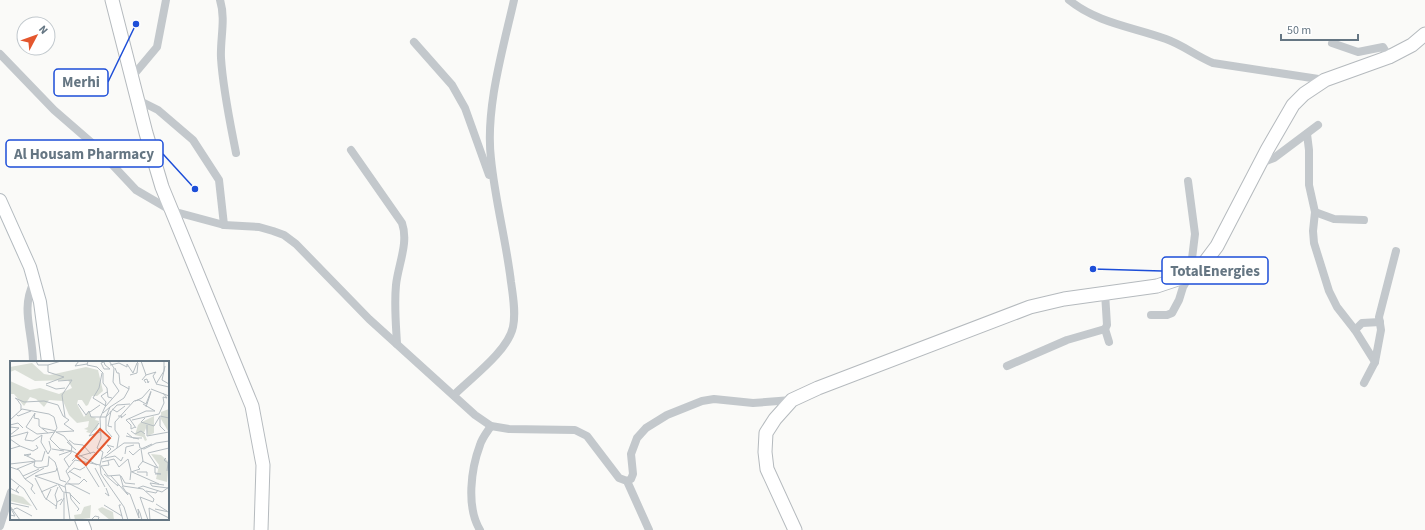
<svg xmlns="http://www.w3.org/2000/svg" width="1425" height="530" font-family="'Source Sans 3',sans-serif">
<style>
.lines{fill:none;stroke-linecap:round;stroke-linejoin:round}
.secondary-casing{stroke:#b3babf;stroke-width:14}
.primary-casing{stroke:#b5babe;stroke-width:15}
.street{stroke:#c3c8cc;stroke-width:8}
.secondary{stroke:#fff;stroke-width:12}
.primary{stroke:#fff;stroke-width:13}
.inset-road{fill:none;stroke:#b5bdc2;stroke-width:1}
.view{fill:#e4572e;fill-opacity:0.15;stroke:#e4572e;stroke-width:2}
.inset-edge{fill:none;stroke:#657683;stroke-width:2}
.leader{fill:none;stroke:#1d4ed8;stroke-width:1.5}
.callout-dot{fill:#1d4ed8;stroke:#fff;stroke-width:1.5}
.callout{fill:#fff;stroke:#1d4ed8;stroke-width:1.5}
.callout-label{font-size:15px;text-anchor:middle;font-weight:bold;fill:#657683}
</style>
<rect width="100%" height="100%" fill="#fafaf8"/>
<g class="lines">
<g class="secondary-casing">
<g id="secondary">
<polyline points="0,200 30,267 40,302 48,362"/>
<polyline points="81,519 85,530"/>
</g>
</g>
<g class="primary-casing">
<g id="primary">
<polyline points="112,0 146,133 162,187 252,406 263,465 261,530"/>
<polyline points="795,530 767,469 765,452 766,433 775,419 792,400 818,388 1030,307 1064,299 1157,286 1190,275 1202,266 1217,246 1267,150 1293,105 1304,94 1325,80 1389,57 1412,45 1425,34"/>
</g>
</g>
<g class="street">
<path d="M220,0C226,19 220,39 221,58C223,90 230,122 236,153"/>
<path d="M1069,0C1097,23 1133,27 1166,39C1183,45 1196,56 1213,63L1325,80"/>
<polyline points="414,42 452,85 465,108 489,175"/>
<polyline points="1332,43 1358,52 1383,47 1389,57"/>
<polyline points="0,54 54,110 92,143 136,190 172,211 224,225 259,227 273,231 284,235 296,244 369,319 475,415 491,426 509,429 575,430 587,436 619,478 627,481 649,530"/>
<polyline points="131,78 157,47 166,0"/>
<polyline points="138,100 158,110 193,140 219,180 224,225"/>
<polyline points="1307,134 1309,150 1309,185 1315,212 1334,219 1364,220"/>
<path d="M351,150L402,223C409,243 398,265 396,285C394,305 396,325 397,344"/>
<polyline points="1261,163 1274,158 1318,125"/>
<polyline points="1315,212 1313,231 1314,243 1329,291 1337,307 1355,330 1375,362 1364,383"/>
<polyline points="1151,315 1167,315 1172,313 1179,300 1183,287 1190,275 1195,234 1188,181"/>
<polyline points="1105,329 1109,342"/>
<polyline points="1355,330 1362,323 1380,322"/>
<path d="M33,362C33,333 20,309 34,282"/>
<polyline points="1375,362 1381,330 1379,317 1396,251"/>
<polyline points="1007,366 1067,340 1105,329 1107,325 1105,293"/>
<path d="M454,395C471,378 508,351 513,327C516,313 513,296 511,282C506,240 495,200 491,159C485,109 503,49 514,0"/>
<polyline points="627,481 631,479 633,474 631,454 637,438 646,428 667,415 702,401 714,399 753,403 792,400"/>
<polyline points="0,526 11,492"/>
<path d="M480,530C466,507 471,469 480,445C482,438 487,432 491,426"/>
</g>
<use href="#secondary" class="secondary"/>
<use href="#primary" class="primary"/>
</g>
<g transform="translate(10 361)">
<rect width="159" height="159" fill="#fafaf8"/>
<path d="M22,2L34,13L40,14L76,6L88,9L93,30L87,35H82L78,44L76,45L72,39H68L67,43L74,56L79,50L80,55L86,57L85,59L89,60L87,68L80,72L76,71L78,69L74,68L78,66L79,60L67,62L59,54L53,40L39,39L34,46L26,38L20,36L14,45L4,33H0V20L20,29L30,27L49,33L62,27L58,19L25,20L5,9L0,11V6ZM159,48V69L158,70L151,58V51ZM144,55V72L138,75L136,67L134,72L137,79L135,80L133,76L125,74L128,64L131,61L140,64L132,61ZM141,93L151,94L159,101L157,121L146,118L149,104ZM0,132L13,136L22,145L0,140ZM81,144L80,157L65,159L64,154L71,153L74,146ZM92,146L103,151L104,159H100L90,151L88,148Z" fill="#dadfd7"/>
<path class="inset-road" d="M26,0L28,4H38M69,0L65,5L77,3M78,0L77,4L87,6L93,12V22L97,27L98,36L102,37M131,0L136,14L132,19M154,0V10L146,23L159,26M94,1L95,4L100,8H94L91,2ZM100,4L109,2L117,6V3L123,12L127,2M155,5L152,19L159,23M105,7L107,12H109L110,23L119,28V25M92,12L89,27L83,37L96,45M120,14L127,12L128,2L126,0M136,14L146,11L143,15L146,22M48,20L62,19L52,34L55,56M136,22L134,19L137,18L138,22L139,20M36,23L54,16L38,11V4L51,0M36,24L46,28L55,27M141,28L159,35M5,37L14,41L34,40L48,44L53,55L59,59L54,63L64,70L46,71M6,37L11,44V49M125,40L132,37L140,28M68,43L76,54L79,50L81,56H96M133,43L145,50M95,45L96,41L91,35L97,31M100,46L114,37L119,28M136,46L141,31M102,48L107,51L115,45M101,50L98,65L102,66M80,51L90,44M25,52L16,66L27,73L38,72M25,52L24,57L29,58V65L38,72L45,71M93,52L100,46L96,56L107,44L120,43M6,53L8,55L21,50M108,55H112L111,57L116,53M96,56V69L102,76M150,56V65L155,70M119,57L126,67M135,57L131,61L144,65L150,55L159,57M0,59L12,48L39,53L44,56L47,67L40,78M122,59L149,53L154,42L153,36L157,37L153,32M89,62L79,75L90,71M0,64L8,62L13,67M137,64V75L159,71M0,66L9,67L0,74M125,66L121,68V64L116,59L136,50H145M32,67L46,70M121,70L125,73L131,70L135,73M46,71L54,75L62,85L61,92L54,98L59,106M117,72L123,77H132M116,75L129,78M0,76L18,71L15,79L23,80L32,74L31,81L38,93M0,78L10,85L0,88M40,78L50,88L62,90L87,104M59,79L64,83L73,84L81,93M57,81L66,89M10,85L23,90L28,87L26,84M107,87L109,75L105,69V61L124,40L129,39L136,43L141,30M42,88L54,90M131,88L142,83M134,88L146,82L159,80M119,90L123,94L130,88M97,92L101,88L97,84L104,86M38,93L41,88L39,80M115,93L116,86L124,84M49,94L61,90M17,95L14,94L21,93L17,95L25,99L24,105L28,107L38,105L39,95M39,96L45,101L47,107M95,97L105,95L111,100L113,96M156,97L154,99L158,102L157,110M92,98L114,82H129L130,87L134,88M26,100H32L35,90M62,100L66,96L84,91L87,94M132,100L148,107L138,92L159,87M92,101L104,98L109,106L118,98L121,110L120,119M74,102L89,126M0,103L26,100M90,104L93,91L87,87L91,77L90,57L95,46L109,30L103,21L104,7L99,0M90,104L91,113L114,146L118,159M91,105L98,115L110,114L113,125L133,128L144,138L143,141L130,136L138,159M91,105L99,104L98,100M145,105V112L151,113H145M0,106L9,109L15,118L34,107M85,107L95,126M7,108L24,101M59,110L71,117M0,111V117L14,128L27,149M121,111L130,108L128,106L133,100L131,88M122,111L149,123M127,111H137V115M58,112L64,107L70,109L75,106M94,113L108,125V123M13,115L29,108M101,115L118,134L112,125M111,115L115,122L125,123M25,117L35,137L46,145M15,118L23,124L21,128L25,133M58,122L80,133M48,123L25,115L46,110L47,107L50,119L56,121M56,123H69L74,118L77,121M154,124L140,122L142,125L158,127M55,126L48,123L53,131L60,132L61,138L69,148L67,150M0,127L9,132L6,129L9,125M128,127L133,125L152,131L159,126M136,130L146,132L148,129M31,131L47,124M116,131L120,133L129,157L128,148L130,152L132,159M95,132L99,135L96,127M60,133L70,143M36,139L41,128M47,141L45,134L48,126M0,142L19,146M146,143L157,150M50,144L54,137V132M94,144L112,155M111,144H109L113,159M0,145L10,159M4,148L7,147L22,155M46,148L47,141L52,138M145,148L159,151M0,154L5,155L1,148L4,149M54,159V137M60,159L55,124L60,118L56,110L65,99L90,104M81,159L85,155L89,156L88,159M140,159L139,147L159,157"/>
<path class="view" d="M90,68L100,77L76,104L66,95Z"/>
<rect width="159" height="159" class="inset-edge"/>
</g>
<path class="leader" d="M136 24L108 82M195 189L163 154M1093 269L1162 271"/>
<g class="callout-dot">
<circle cx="136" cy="24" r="4"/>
<circle cx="195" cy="189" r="4"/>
<circle cx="1093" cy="269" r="4"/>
</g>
<g class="callout">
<rect x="54" y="69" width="54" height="27" rx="4"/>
<rect x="6" y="140" width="157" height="27" rx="4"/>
<rect x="1162" y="257" width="106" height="27" rx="4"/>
</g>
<g class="callout-label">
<text x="81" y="87">Merhi</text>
<text x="84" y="159">Al Housam Pharmacy</text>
<text x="1215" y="276">TotalEnergies</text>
</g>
<g transform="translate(36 36) rotate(49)"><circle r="19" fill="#ffffff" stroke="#c1c8cd"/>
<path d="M0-3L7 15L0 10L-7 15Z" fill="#e4572e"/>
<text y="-6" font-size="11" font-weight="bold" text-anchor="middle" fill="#657683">N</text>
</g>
<path d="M1281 34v6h77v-6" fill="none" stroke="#657683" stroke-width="2"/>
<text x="1287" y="34" font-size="12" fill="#657683" stroke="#ffffff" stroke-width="3" paint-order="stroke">50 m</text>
</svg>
